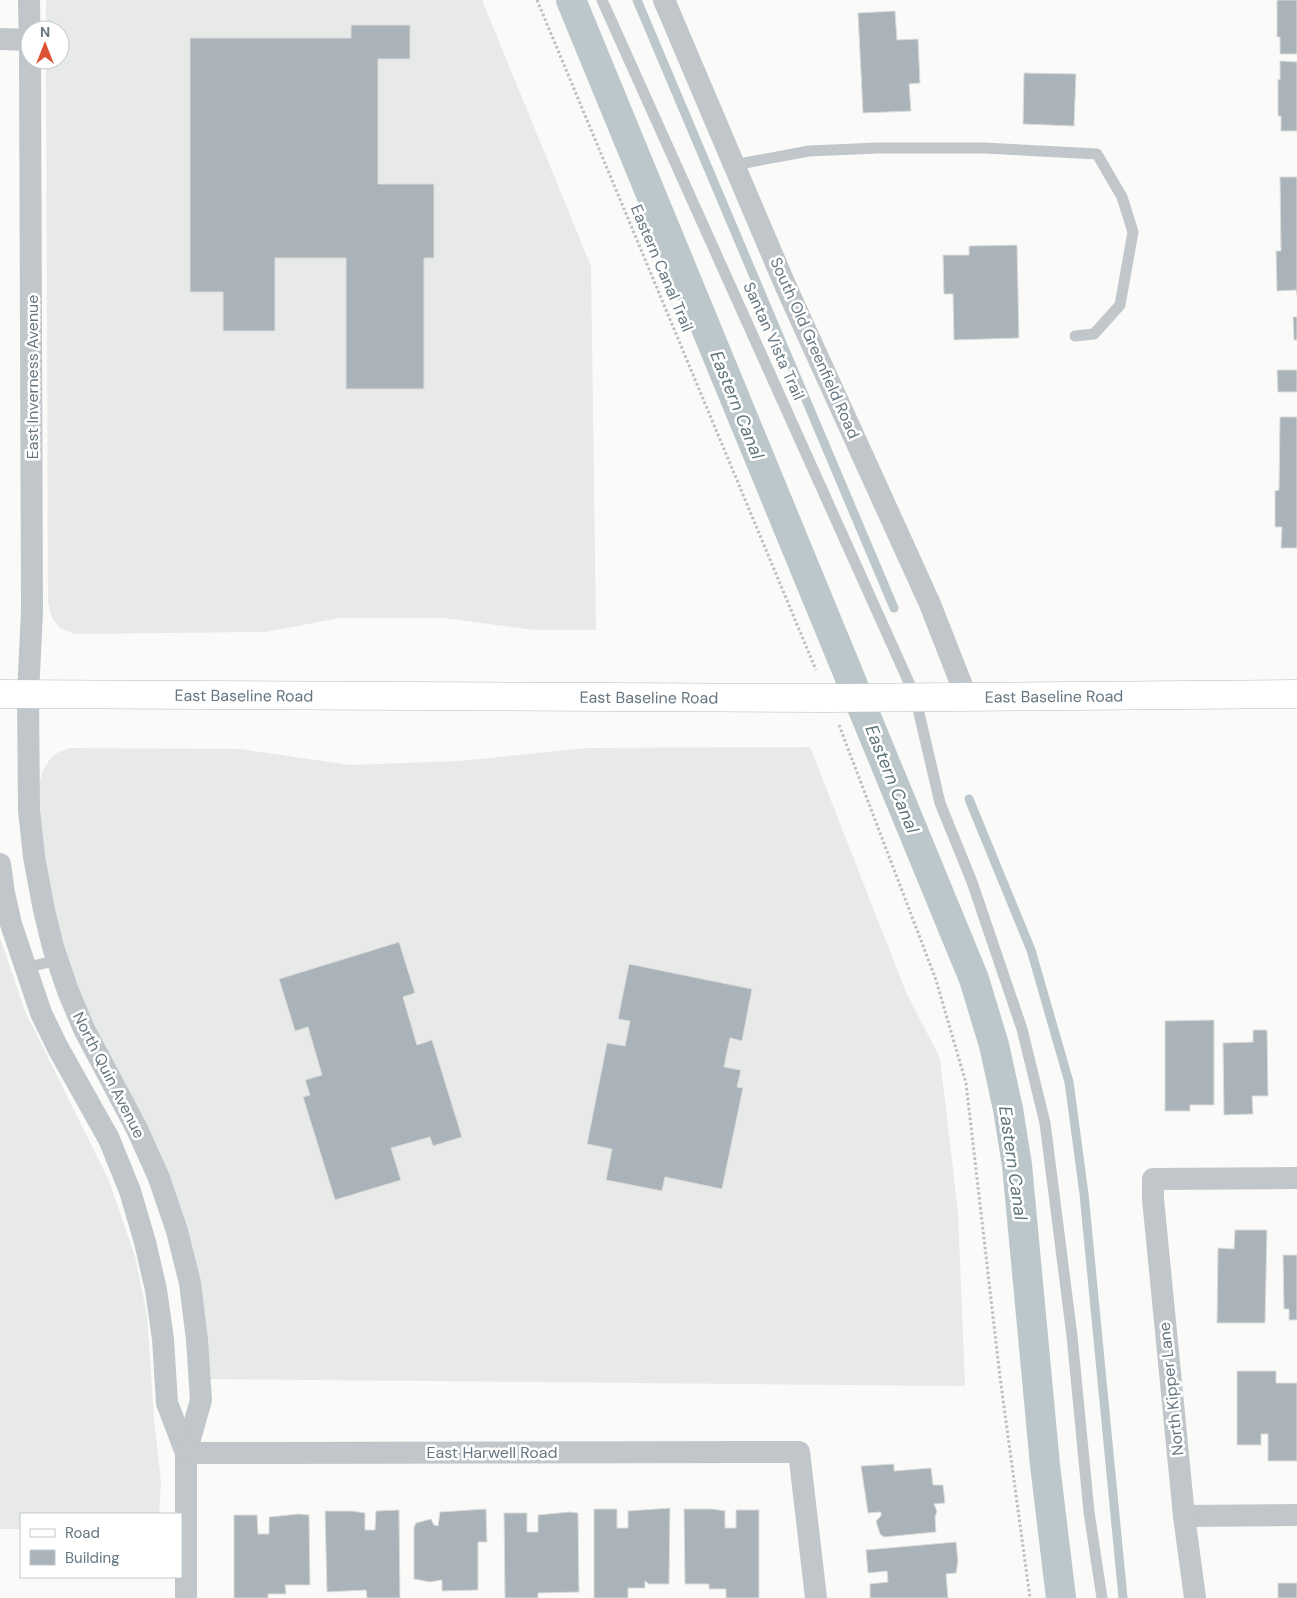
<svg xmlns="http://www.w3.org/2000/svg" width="1297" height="1598" font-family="'DM Sans',sans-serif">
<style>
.built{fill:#e8e9e9}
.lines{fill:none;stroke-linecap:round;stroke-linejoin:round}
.stream{stroke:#bbc7cb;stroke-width:9}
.canal{stroke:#bbc7cb;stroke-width:30}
.building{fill:#aab3b9;stroke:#dcdcda}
.primary-casing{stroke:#b5babe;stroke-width:29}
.path{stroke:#bcbfc2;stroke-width:3;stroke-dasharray:2.5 2.5;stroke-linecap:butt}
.lane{stroke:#c1c6ca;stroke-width:11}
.street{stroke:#c1c6ca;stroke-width:22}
.primary{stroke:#fff;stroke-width:28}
.labels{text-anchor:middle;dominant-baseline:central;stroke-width:5;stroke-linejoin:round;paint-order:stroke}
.street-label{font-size:16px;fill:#667782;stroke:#fff}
.water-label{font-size:18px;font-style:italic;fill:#60767c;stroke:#fff}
</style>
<rect width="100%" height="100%" fill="#fafaf8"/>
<g class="built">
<polygon points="46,0 482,0 591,266 596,630 535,630 444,618 340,618 265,632 75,634 60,628 52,618 48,602 46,60 60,60 60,30 46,30"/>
<polygon points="810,747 906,992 940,1058 958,1212 965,1386 207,1379 201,1310 97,1034 63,952 51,913 37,791 43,770 50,759 57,753 70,748 240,749 350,765 460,761 587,748"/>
<polygon points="0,938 25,1011 109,1181 135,1256 147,1315 154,1419 161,1482 159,1514 21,1514 21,1529 0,1529"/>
</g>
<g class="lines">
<g class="stream">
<polyline points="637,0 894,608"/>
<polyline points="969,799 1031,950 1069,1082 1084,1194 1123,1598"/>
</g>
<polyline class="canal" points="571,0 974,979 994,1045 1008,1109 1017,1165 1045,1465 1061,1598"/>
</g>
<g class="building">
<polygon points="1277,0 1297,0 1297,54 1280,54 1280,37 1277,37"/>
<polygon points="895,11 897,40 918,39 920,83 909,84 911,111 863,113 858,13"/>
<polygon points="351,25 410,25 410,59 378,59 378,184 434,184 434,258 424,258 424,389 346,389 346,258 275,258 275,331 223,331 223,292 190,292 190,38 351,38"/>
<polygon points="1280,61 1297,62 1297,131 1281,131 1281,116 1278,116 1278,79 1280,80"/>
<polygon points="1024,73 1076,74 1074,126 1023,124"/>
<polygon points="1280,177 1297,177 1297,295 1296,290 1277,291 1276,251 1281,251"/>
<polygon points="1017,245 1019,338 954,340 953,294 944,294 943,255 969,255 969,246"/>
<polygon points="1293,317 1297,317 1297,340 1294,340"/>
<polygon points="1277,370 1297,370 1297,392 1278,392"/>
<polygon points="1280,417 1297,417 1297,548 1281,548 1282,527 1275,527 1275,491 1279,490"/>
<polygon points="399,942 415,993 403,997 417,1045 432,1040 462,1137 433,1146 430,1137 391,1148 401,1180 335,1200 303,1097 310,1095 305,1080 322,1075 308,1027 295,1031 279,979"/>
<polygon points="629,964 752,989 742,1041 730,1038 724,1067 741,1070 737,1087 743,1088 722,1189 665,1177 662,1191 606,1180 612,1149 587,1144 607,1043 625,1046 630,1021 618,1019"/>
<polygon points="1214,1020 1214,1105 1190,1105 1190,1111 1165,1111 1165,1021"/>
<polygon points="1253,1030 1267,1030 1268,1096 1252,1096 1253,1114 1224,1115 1223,1043 1253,1042"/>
<polygon points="1235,1230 1267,1230 1265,1323 1217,1323 1218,1248 1234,1249"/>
<polygon points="1283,1255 1297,1255 1297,1320 1289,1320 1289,1309 1284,1309"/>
<polygon points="1237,1371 1276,1371 1276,1383 1297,1383 1297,1461 1268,1461 1268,1434 1261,1434 1261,1445 1237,1445"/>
<polygon points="894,1464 894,1471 931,1468 933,1485 943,1485 945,1503 934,1504 937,1511 935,1517 936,1532 884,1537 880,1534 876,1521 881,1516 881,1512 868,1513 861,1466"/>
<polygon points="670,1508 669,1584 649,1584 645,1581 645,1588 628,1588 628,1598 594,1598 594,1509 617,1509 617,1528 628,1528 628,1511"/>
<polygon points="486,1509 487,1542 478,1542 478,1590 442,1591 442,1580 430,1582 414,1579 414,1527 416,1523 431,1519 434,1525 438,1526 440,1512"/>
<polygon points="684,1509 712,1509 725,1511 725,1528 736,1528 736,1510 759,1510 759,1598 726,1598 726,1589 709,1589 709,1584 685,1584"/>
<polygon points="399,1510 400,1598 367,1598 366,1590 327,1592 325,1511 352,1511 365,1513 365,1530 375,1530 376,1511"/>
<polygon points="569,1512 578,1513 579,1592 538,1593 538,1598 505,1598 504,1513 527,1513 527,1532 538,1532 538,1515"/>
<polygon points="299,1514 309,1515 310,1585 285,1585 286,1594 268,1594 268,1598 234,1598 234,1515 257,1515 258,1534 269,1534 269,1517"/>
<polygon points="956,1542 958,1561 956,1573 946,1574 948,1598 870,1598 870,1584 888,1582 887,1571 868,1573 866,1550"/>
<rect x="1278" y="1583" width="19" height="15"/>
</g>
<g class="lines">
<g class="primary-casing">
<g id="primary">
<path id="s1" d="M0,694L828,698L1297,694"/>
</g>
</g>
<g class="path">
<polyline points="537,0 816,670"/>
<polyline points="839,725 936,980 966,1083 1000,1377 1030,1598"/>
</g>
<g class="lane">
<polyline points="602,0 915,696 940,803 972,882 1022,1029 1045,1123 1072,1336 1089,1512 1102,1598"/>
<polyline points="734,165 809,151 878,148 984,148 1097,154 1122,197 1133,232 1120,305 1094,334 1075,336"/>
<polyline points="25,968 57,960"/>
</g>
<g class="street">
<polyline points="29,0 30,57"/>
<polyline points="664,0 786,287 930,604 966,696"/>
<polyline points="0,39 30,40"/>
<polyline points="30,60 32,611 28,694 29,810 34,857 44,910 53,947 68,991 84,1029 137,1129 159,1178 177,1231 190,1283 197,1340 201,1400 186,1453 186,1598"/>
<polyline points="0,864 4,893 11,924 41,1013 58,1048 109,1139 130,1191 145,1242 156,1290 163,1339 167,1403 186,1453"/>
<polyline points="186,1453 799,1452 816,1598"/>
<polyline points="1184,1516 1297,1515"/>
<polyline points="1195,1598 1184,1516 1153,1199 1153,1179 1297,1178"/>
</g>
<use href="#primary" class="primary"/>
</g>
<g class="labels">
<g class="street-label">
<text transform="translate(662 268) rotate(67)">Eastern Canal Trail</text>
<text transform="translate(774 341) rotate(66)">Santan Vista Trail</text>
<text transform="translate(815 348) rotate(66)">South Old Greenfield Road</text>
<text transform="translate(32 377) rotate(-90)">East Inverness Avenue</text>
<text stroke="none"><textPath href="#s1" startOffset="244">East Baseline Road</textPath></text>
<text stroke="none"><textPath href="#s1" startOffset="1054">East Baseline Road</textPath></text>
<text stroke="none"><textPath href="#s1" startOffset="649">East Baseline Road</textPath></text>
<text transform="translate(109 1075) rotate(63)">North Quin Avenue</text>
<text transform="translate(1171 1389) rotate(-96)">North Kipper Lane</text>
<text x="492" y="1452">East Harwell Road</text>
</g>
<g class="water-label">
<text transform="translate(737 405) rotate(68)">Eastern Canal</text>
<text transform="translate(892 779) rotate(68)">Eastern Canal</text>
<text transform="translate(1013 1163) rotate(82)">Eastern Canal</text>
</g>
</g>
<rect x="20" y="1513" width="162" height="65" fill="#ffffff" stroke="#c2c9cd"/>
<rect x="30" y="1529" width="25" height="8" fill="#ffffff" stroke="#c2c9cd"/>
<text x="65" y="1538" font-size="15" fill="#667782">Road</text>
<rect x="30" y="1550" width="25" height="15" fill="#aab3b9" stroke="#c2c9cd"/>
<text x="65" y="1563" font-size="15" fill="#667782">Building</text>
<g transform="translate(45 45)"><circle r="24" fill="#ffffff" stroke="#c2c9cd"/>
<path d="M0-4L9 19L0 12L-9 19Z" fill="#de5334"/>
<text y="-8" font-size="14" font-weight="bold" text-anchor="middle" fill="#667782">N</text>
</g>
</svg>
